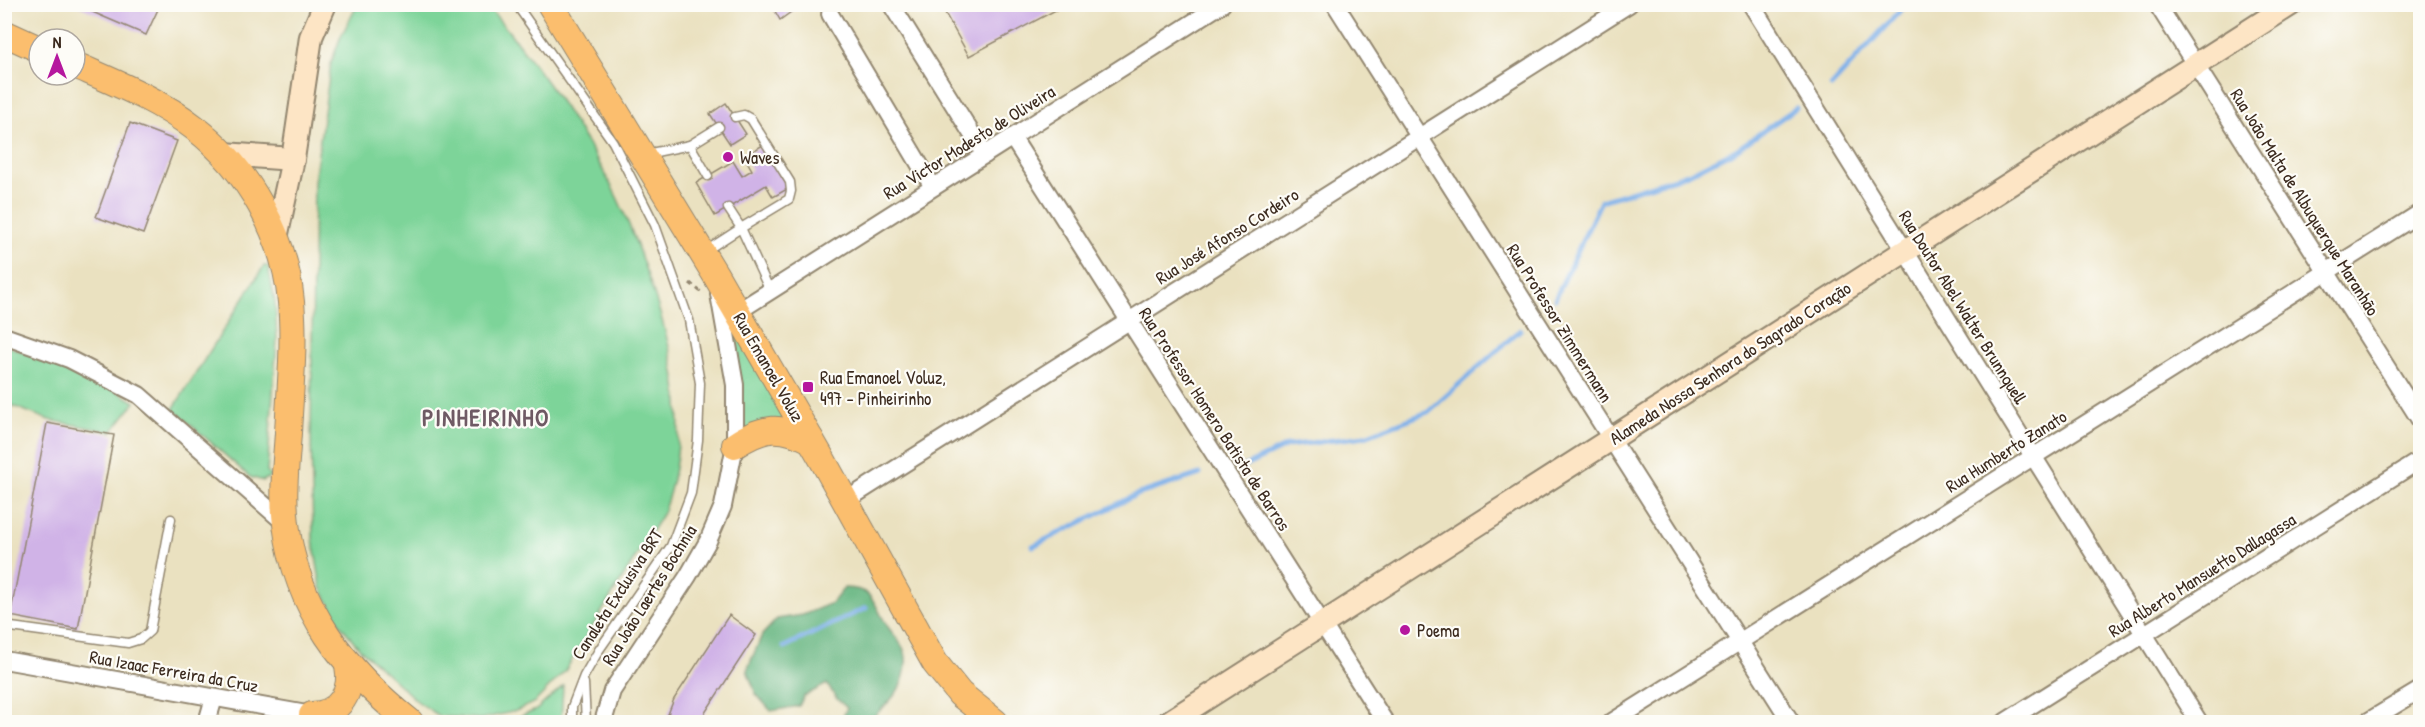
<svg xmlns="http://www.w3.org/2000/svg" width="2425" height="727" font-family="'Patrick Hand',sans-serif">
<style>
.green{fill:#7dd499;stroke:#5c7f5c;stroke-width:1.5}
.forest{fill:#66b681;stroke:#507050;stroke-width:1.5}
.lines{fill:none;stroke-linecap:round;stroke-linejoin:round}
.stream{stroke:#7cafe9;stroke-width:5}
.building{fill:#d0b3e7}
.lane-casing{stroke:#92866f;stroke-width:11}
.street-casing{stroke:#92866f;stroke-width:20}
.secondary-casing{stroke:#92866f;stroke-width:26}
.primary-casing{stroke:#92866f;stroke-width:28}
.path{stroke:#92866f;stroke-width:3;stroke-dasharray:4.5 4.5;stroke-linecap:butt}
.lane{stroke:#fff;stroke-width:8}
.street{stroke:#fff;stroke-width:16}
.secondary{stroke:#fde5c5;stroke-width:22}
.primary{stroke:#fbbe6e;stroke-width:26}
.poi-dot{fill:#b5179e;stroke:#fdfcf7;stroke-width:2}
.labels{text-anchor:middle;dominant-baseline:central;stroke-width:4.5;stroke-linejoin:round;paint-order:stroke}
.street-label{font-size:18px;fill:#3b2a1e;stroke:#fdfcf7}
.poi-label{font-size:18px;fill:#3b2a1e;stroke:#fdfcf7;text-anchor:start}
.district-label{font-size:24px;font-weight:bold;letter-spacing:1.5px;fill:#6f5a64;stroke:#fdfcf7}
</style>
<rect width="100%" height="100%" fill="#fdfcf7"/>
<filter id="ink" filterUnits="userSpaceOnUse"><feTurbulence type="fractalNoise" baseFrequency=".0167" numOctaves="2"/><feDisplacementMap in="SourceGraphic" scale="12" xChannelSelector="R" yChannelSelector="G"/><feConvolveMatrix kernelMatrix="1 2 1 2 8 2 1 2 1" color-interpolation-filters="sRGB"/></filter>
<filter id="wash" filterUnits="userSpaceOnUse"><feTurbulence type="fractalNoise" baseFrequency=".008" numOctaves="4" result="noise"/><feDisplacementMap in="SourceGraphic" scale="24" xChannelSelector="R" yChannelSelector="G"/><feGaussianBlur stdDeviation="1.35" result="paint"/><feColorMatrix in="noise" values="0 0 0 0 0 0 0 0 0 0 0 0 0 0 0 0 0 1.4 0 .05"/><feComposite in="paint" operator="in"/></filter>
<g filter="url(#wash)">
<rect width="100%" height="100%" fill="#eae1c0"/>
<g class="green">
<path d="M358,4L487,5C534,61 579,123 613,189C629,221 641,256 653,291C678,366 691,437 663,513L565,671L535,702L516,711L481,719L439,716L417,701L360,649L339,623L321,587L313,539L311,434L314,182L331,63L341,36Z"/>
<polygon points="264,266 268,266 275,302 277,340 267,472 271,476 263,481 250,477 173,409"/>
<polygon points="743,331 799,428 742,432 733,335"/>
<polygon points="4,345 88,374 135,402 112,432 49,420 5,403"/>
<polygon points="563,686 561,722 508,722 536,710"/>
</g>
<path class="forest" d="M844,588C876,588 873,605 888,627C901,645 911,650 904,676C899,696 882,708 868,722H840L847,708L837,699L827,684L804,696L799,706L771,711L756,694L747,670L762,635L777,619L803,615L832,603Z"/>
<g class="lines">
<g class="stream">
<polyline points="1831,86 1906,4"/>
<polyline points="1555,299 1601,201 1688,174 1736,150 1796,108"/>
<polyline points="1245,466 1287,446 1365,436 1428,412 1520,330"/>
<polyline points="1033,546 1136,495 1200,474"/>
<polyline points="784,647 866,608"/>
</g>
</g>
<g id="blocks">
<g class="building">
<polygon points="771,4 802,4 780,20"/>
<polygon points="940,4 1067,4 969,56"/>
<polygon points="76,5 160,5 146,35"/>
<polygon points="726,103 746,134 730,144 710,114"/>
<polygon points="130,123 177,141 143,234 96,217"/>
<polygon points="763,145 789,188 773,197 766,185 715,216 696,183 733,161 742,176 752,170 744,156"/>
<polygon points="47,423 114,435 78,629 10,616"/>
<polygon points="729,615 756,635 699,722 665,722 674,699"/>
</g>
</g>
</g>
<g filter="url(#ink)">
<use href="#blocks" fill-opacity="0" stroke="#92866f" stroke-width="1.5"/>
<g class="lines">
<g class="lane-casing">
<g id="lane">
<polyline points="516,4 613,142 655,225 689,320 700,383 698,440 691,493 671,546 599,650 584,676 572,707 572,722"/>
<polyline points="735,117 744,115 751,119 790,182 791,191 789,199 741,228 770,291"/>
<polyline points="690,145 719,127"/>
<polyline points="646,154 690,145 708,176"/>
<polyline points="704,252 741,228 728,208"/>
<polyline points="4,626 128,643 141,639 150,631 171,519"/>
<polyline points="584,683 586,722"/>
</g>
</g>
<g class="street-casing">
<g id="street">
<polyline points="891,4 985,155"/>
<polyline points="1335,4 1791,722"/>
<polyline points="1751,4 2199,722"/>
<polyline points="2157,4 2420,420"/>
<polyline points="830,14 933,187"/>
<polyline points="1012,137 1385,722"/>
<polyline points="737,312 1222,4"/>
<polyline points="4,336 69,359 139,395 286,524"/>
<polyline points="845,501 1629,4"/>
<polyline points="4,660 312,715 335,722"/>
<polyline points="207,722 214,698"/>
<polyline points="603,722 612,691 688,576 708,541 723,506 735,445 735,385 719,294"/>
<polyline points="1612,722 2420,213"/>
<polyline points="2005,722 2420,460"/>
<polyline points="2367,722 2420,690"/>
</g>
</g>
<g class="secondary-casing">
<g id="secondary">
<polyline points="224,154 293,159"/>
<polyline points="276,238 293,159 311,37 325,4"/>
<polyline points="1169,722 2291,4"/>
</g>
</g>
<g class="primary-casing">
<g id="primary">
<polyline points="550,4 715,274 822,459 935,663 960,694 995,722"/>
<polyline points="4,33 39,49"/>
<path d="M75,65C116,83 159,100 195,128C248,169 285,235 291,302C295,346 290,390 288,433C286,463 282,494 286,524C297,610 344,669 410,722"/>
<path d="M735,445C764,426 781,425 811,440"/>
<path d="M312,715C341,714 353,691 348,665"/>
</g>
</g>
<polyline class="path" points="690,283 701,292"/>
<use href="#lane" class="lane"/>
<use href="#street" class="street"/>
<use href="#secondary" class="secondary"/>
<use href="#primary" class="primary"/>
</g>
</g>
<g class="poi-dot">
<circle cx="728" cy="157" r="6"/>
<rect x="802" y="381" width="12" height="12" rx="3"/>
<circle cx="1405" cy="630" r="6"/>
</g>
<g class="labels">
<g class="street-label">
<text transform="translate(969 142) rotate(-32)">Rua Victor Modesto de Oliveira</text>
<text transform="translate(2305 202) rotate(58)">Rua João Malta de Albuquerque Maranhão</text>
<text transform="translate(1227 236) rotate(-32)">Rua José Afonso Cordeiro</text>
<text transform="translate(1963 307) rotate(58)">Rua Doutor Abel Walter Brunnquell</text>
<text transform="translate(1560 323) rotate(58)">Rua Professor Zimmermann</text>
<text transform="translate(1730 363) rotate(-33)">Alameda Nossa Senhora do Sagrado Coração</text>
<text transform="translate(769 367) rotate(60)">Rua Emanoel Voluz</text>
<text transform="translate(1215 419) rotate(57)">Rua Professor Homero Batista de Barros</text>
<text transform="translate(2006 451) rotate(-32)">Rua Humberto Zanato</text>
<text transform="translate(2202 575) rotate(-32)">Rua Alberto Mansuetto Dallagassa</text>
<text transform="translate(617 594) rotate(-57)">Canaleta Exclusiva BRT</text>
<text transform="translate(649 595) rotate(-58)">Rua João Laertes Bochnia</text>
<text transform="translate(174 671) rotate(10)">Rua Izaac Ferreira da Cruz</text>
</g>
<g class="poi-label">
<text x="740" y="157">Waves</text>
<text x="820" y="377">Rua Emanoel Voluz,<tspan x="820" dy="21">497 - Pinheirinho</tspan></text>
<text x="1417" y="630">Poema</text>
</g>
<g class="district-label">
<text x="486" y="417">PINHEIRINHO</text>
</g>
</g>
<rect width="2425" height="727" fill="none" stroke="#fdfcf7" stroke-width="24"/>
<g transform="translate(57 57)"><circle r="28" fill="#fdfcf7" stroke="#afa8a0" stroke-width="1.5"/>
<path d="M0-4.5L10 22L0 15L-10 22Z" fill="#b5179e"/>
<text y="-9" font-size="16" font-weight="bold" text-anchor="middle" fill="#3b2a1e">N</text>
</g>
</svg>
